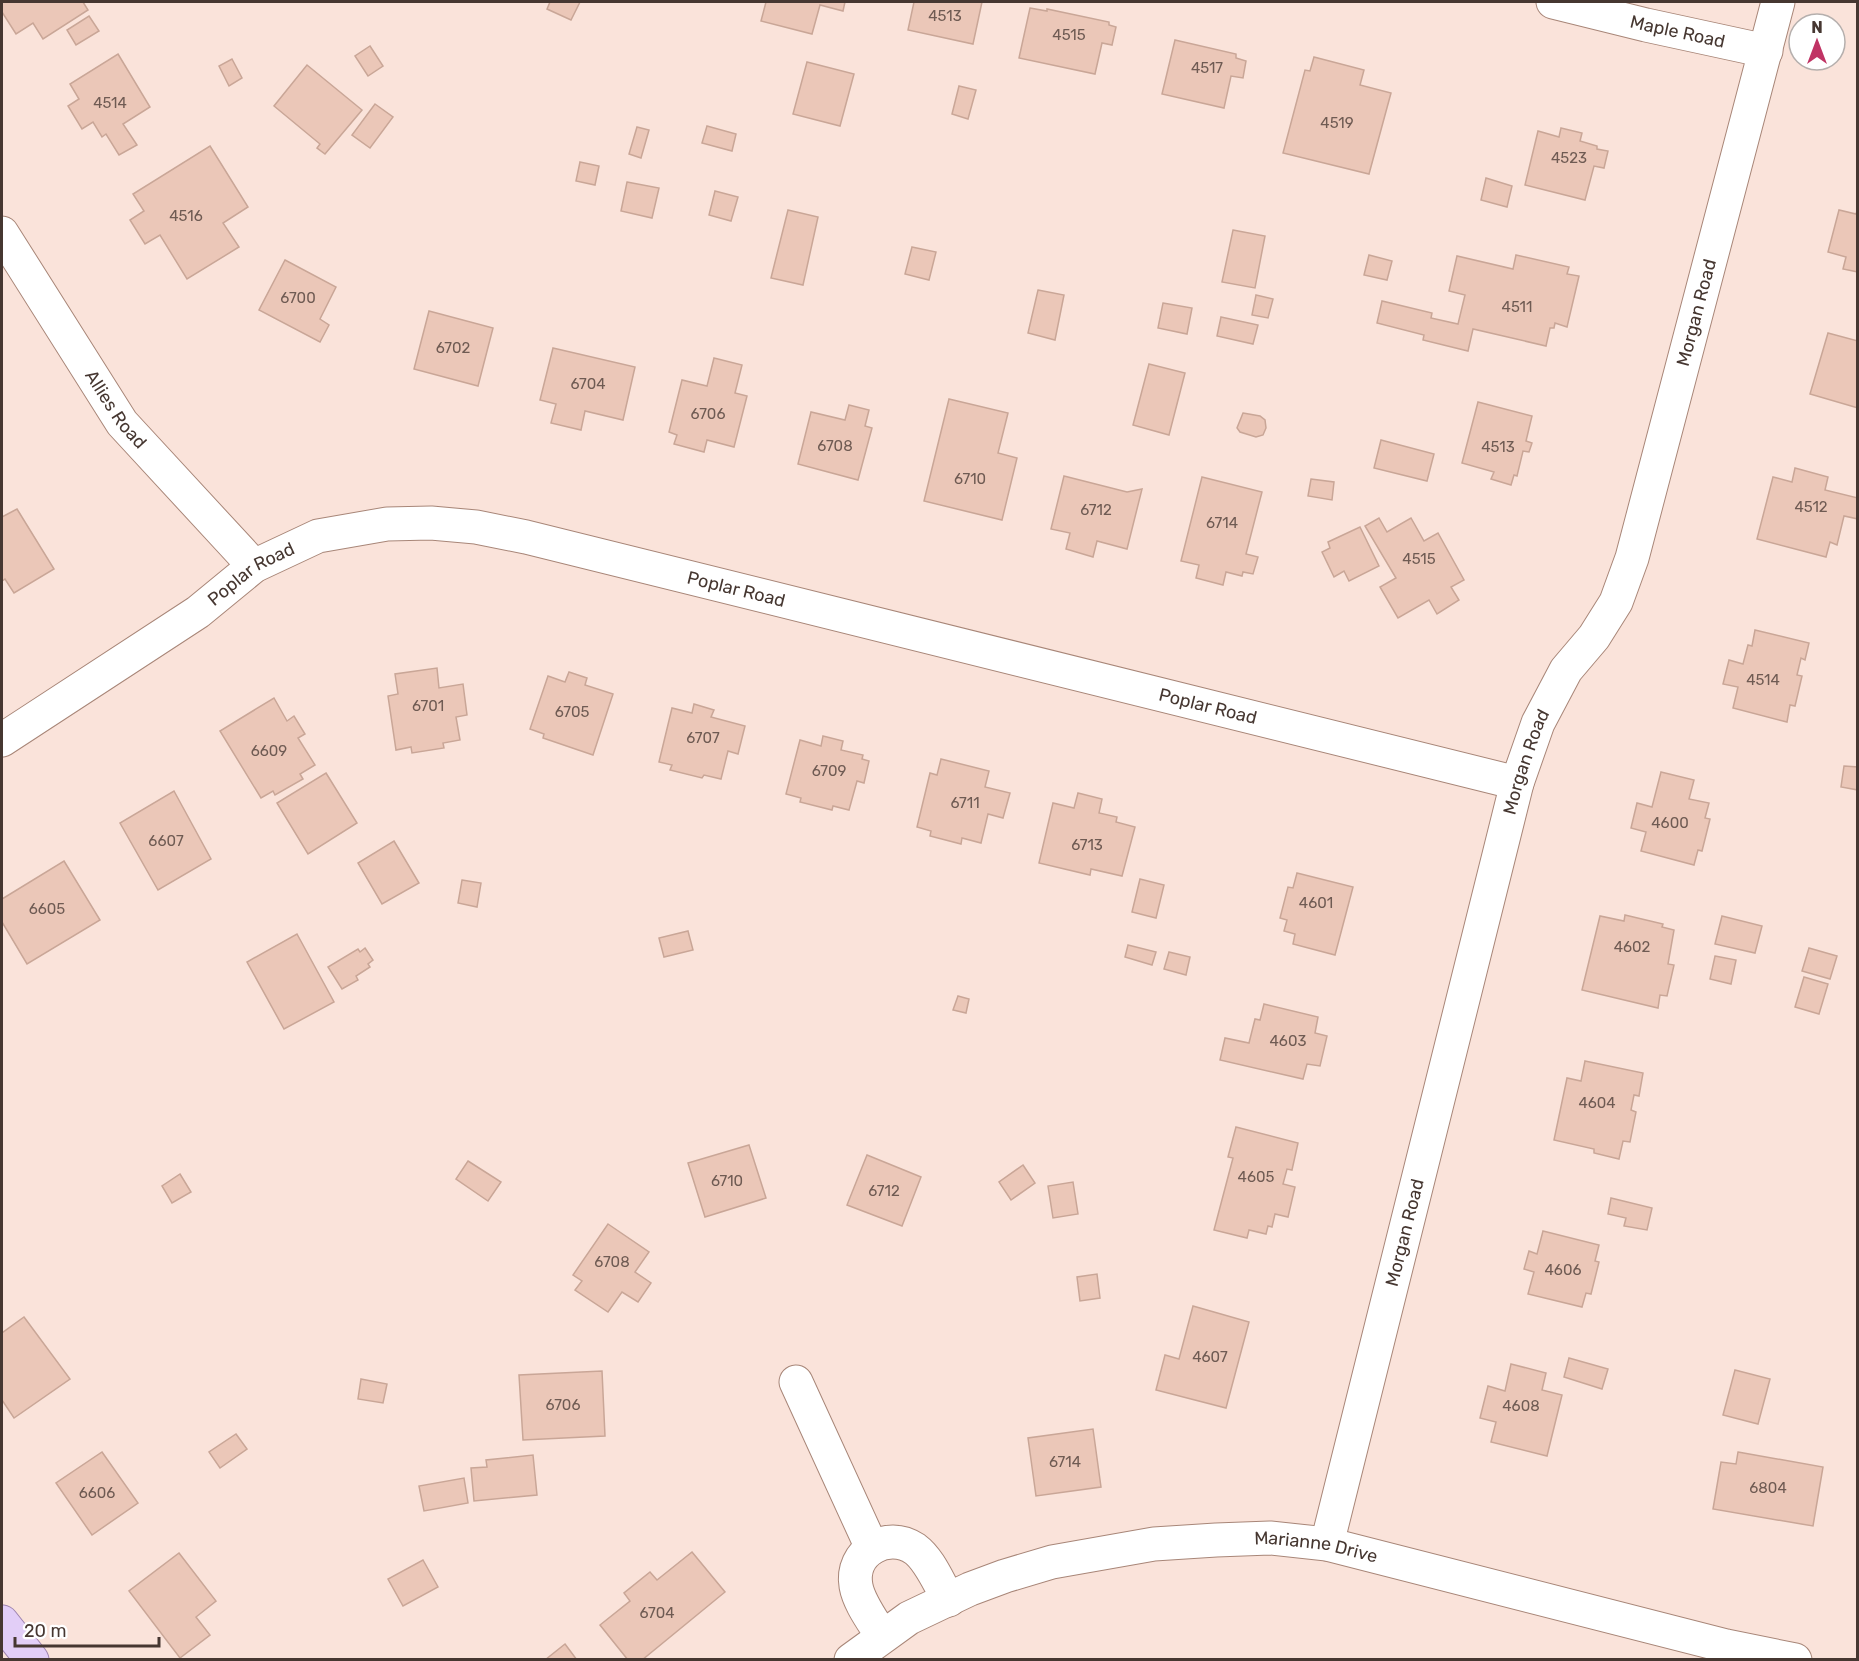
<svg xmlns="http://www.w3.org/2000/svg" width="1859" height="1661" font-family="Rubik,sans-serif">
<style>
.building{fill:#ebc7b8;stroke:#c9a697;stroke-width:1.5}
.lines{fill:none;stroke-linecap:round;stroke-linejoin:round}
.minor-casing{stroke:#a88678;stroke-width:35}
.major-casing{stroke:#9e84ae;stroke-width:35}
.minor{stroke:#fff;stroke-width:33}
.major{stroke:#e2cef7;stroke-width:33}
.labels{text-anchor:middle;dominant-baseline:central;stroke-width:4.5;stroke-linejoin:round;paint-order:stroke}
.number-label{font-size:15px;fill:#6f5b53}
.street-label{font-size:18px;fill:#463731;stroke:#fff}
</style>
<rect width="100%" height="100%" fill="#fae3da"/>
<g class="building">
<polygon points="2,2 83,2 88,10 43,39 33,23 16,34 2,12"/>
<polygon points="550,2 580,2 571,20 547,9"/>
<polygon points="766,2 845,2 843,11 820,5 812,34 761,21"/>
<polygon points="914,2 982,2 973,44 908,30"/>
<polygon points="1030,8 1047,11 1047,9 1109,22 1109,25 1116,27 1112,45 1102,43 1095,74 1019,58"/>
<polygon points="89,16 99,31 76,45 67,30"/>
<polygon points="1175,40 1236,54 1236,58 1246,61 1243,78 1231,76 1224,108 1162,94"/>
<polygon points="370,46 383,66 368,76 355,56"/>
<polygon points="118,54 150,107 123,124 137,145 119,155 106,134 102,137 93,122 82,129 68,106 79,99 70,84"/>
<polygon points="1314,57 1364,70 1360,85 1391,93 1369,174 1283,153 1305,70 1310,71"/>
<polygon points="232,59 242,78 229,86 219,66"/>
<polygon points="807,62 854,74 840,126 793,114"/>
<polygon points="307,65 362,110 325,154 317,148 320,144 274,106"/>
<polygon points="959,86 976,90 968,119 952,114"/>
<polygon points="375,104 393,117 370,148 352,135"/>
<polygon points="707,126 736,134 732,151 702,143"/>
<polygon points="637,127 649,130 641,158 629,154"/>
<polygon points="1561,128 1582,133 1580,141 1597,146 1597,149 1608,151 1604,168 1594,166 1585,200 1525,185 1538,131 1559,137"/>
<polygon points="210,146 248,207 223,223 239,247 187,279 160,235 145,244 130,220 144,211 133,194"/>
<polygon points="580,162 599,166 595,185 576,181"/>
<polygon points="1486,178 1512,186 1507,207 1481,200"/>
<polygon points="627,182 659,188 652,218 621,211"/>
<polygon points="715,191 738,197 731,221 709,215"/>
<polygon points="1858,208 1858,272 1843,269 1846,257 1828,252 1839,210 1856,214"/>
<polygon points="788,210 818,217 803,285 771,278"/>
<polygon points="1233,230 1265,236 1255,288 1222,282"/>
<polygon points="912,247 936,252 929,280 905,274"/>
<polygon points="1369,255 1392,261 1387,280 1364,275"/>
<polygon points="1516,255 1569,267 1567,274 1579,276 1567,327 1555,323 1554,328 1550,328 1546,346 1473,329 1468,351 1423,340 1424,335 1377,323 1382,301 1432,313 1431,318 1458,324 1465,295 1449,291 1457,256 1513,269"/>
<polygon points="285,260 336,287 320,319 329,325 320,342 259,310"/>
<polygon points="1038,290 1064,295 1055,340 1028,333"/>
<polygon points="1256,295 1273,299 1268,318 1252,315"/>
<polygon points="1163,303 1192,308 1187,334 1158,328"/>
<polygon points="429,311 493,328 478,386 414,369"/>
<polygon points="1221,317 1258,325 1253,344 1217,336"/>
<polygon points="1828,333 1858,341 1858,408 1810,394"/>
<polygon points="553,348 635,367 623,420 585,411 581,430 551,423 556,404 540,400"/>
<polygon points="714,358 742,365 735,393 747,396 734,447 707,440 704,452 674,444 677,435 669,432 682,380 707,386"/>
<polygon points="1149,364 1185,373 1169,435 1133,425"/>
<polygon points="949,399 1008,413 998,453 1017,458 1002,520 924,501"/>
<polygon points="1478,402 1532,416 1526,441 1532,443 1529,452 1523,451 1517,476 1514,475 1511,485 1491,479 1494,472 1462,463"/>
<polygon points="849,405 869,410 865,426 872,428 858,480 798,464 811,412 845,420"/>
<polygon points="1243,413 1260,416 1265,420 1266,428 1263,435 1256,437 1240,432 1237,428"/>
<polygon points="1381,440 1434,454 1427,481 1374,468"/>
<polygon points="1795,468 1828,477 1825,490 1858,498 1858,519 1844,516 1837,545 1830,542 1826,557 1757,539 1773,477 1792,482"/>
<polygon points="1064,476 1127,492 1142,489 1127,549 1097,541 1093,557 1066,549 1070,533 1051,529"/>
<polygon points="1202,477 1262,492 1246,554 1258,557 1253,574 1243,572 1242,576 1226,572 1223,585 1196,578 1199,565 1181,561"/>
<polygon points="1311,479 1334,482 1332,500 1308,496"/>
<polygon points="17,509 54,569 14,593 5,579 2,581 2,516 2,517"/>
<polygon points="1379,518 1387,532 1411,518 1424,541 1438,533 1464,580 1451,587 1459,600 1437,614 1429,600 1398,618 1380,587 1396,578 1365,526"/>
<polygon points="1360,527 1379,566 1349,581 1344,571 1334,577 1322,552 1330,548 1328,542"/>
<polygon points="1755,630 1809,643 1805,660 1801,658 1797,675 1802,676 1795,706 1790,705 1787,722 1733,708 1738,687 1723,684 1729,660 1743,664 1748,645 1752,646"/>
<polygon points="437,668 439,688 463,684 467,715 456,717 460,740 443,743 444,748 412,753 411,747 396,750 388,696 398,694 395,674"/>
<polygon points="569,672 587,678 585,685 613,694 593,755 543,738 544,734 530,729 548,676 565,682"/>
<polygon points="274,698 287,721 294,716 305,734 298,738 315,765 300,774 303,779 275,795 273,791 261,798 220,731"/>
<polygon points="694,704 714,710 711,717 745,726 738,754 728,751 721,779 704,775 702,778 670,770 672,765 659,762 672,708 692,713"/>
<polygon points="823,736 843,741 841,750 863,755 862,759 869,761 864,783 857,781 849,810 833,806 832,810 800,802 801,798 786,794 800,740 821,746"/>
<polygon points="941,759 989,771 985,787 1010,793 1003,818 988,814 981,843 962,838 961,844 930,836 931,831 917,827 930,773 937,775"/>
<polygon points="1844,766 1858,767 1858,790 1841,787"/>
<polygon points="1661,772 1694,780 1689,799 1709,803 1705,818 1710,819 1702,851 1698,850 1694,865 1641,851 1646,832 1631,828 1637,803 1652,807"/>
<polygon points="326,773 357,823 308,854 277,803"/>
<polygon points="174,791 211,859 158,890 120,823"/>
<polygon points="1078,793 1102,799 1099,813 1117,817 1116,822 1135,827 1122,876 1091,869 1090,875 1039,863 1053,803 1074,808"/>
<polygon points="394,841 419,883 382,904 358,863"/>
<polygon points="64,861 100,920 27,964 2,922 2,899"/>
<polygon points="1297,873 1353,887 1335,955 1293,944 1295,934 1284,931 1287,920 1280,918 1288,887 1293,888"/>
<polygon points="1140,879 1164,885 1156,918 1132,912"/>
<polygon points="462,880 481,883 477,907 458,903"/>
<polygon points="1625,915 1663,924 1662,927 1674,930 1668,964 1674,965 1667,996 1660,995 1658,1008 1582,990 1600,916 1624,921"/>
<polygon points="1722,916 1762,926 1755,953 1715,944"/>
<polygon points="688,931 693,950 664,957 659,938"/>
<polygon points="297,934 334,1002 284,1029 247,962"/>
<polygon points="1128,945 1156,952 1152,965 1125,957"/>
<polygon points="365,948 373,960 368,964 370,967 356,976 358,980 342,989 328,967 358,949 360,952"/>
<polygon points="1809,948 1837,956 1830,979 1802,971"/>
<polygon points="1169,952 1190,957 1186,975 1164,969"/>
<polygon points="1715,956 1736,960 1731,984 1710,979"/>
<polygon points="1804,977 1828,984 1819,1014 1795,1007"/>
<polygon points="958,996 969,999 966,1013 953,1010"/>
<polygon points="1264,1004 1318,1017 1315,1033 1327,1036 1320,1066 1307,1064 1303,1079 1220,1060 1225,1038 1249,1043 1255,1019 1260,1020"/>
<polygon points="1585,1061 1643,1073 1639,1096 1634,1095 1631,1110 1636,1112 1630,1142 1623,1141 1619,1159 1594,1153 1594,1149 1554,1140 1567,1078 1581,1081"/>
<polygon points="1236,1127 1298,1143 1292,1170 1287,1169 1283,1184 1295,1187 1288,1217 1275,1214 1272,1227 1268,1226 1266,1234 1249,1230 1247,1238 1214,1230 1233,1158 1228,1157"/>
<polygon points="749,1145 766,1198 705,1217 688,1163"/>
<polygon points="867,1155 921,1177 902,1226 847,1205"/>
<polygon points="468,1161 501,1182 488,1201 456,1179"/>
<polygon points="1023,1165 1035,1183 1011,1200 999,1182"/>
<polygon points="180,1174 191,1192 172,1203 162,1186"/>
<polygon points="1073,1182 1078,1214 1053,1218 1048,1186"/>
<polygon points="1611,1198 1652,1208 1647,1230 1624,1226 1626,1218 1608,1214"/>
<polygon points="608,1224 649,1252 635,1272 651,1283 638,1302 622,1292 608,1312 575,1290 582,1281 573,1275"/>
<polygon points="1543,1231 1599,1245 1595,1261 1599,1262 1591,1294 1586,1293 1582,1307 1528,1294 1534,1272 1524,1269 1529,1251 1537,1254"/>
<polygon points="1097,1274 1100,1298 1080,1301 1077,1277"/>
<polygon points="1193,1306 1249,1322 1226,1408 1156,1390 1165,1355 1179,1359"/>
<polygon points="24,1317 70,1379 14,1418 2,1400 2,1333"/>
<polygon points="1569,1358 1608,1369 1602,1389 1564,1377"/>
<polygon points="1511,1364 1546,1373 1542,1390 1562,1395 1547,1456 1491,1442 1496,1422 1480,1418 1488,1386 1505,1391"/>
<polygon points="1735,1370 1770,1379 1758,1424 1723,1415"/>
<polygon points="602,1371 605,1436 523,1440 519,1375"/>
<polygon points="361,1379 387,1384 383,1403 358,1399"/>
<polygon points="1093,1429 1101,1487 1036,1496 1028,1438"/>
<polygon points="236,1434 247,1449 220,1468 209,1452"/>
<polygon points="102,1452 138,1503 92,1535 56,1483"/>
<polygon points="1738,1452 1823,1467 1813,1526 1713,1509 1721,1462 1736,1464"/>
<polygon points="533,1455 537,1495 474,1501 471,1468 487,1467 486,1460"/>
<polygon points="464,1478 468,1503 424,1511 419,1486"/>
<polygon points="692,1552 725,1592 642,1660 628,1660 600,1625 630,1601 624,1593 650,1572 657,1580"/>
<polygon points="179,1553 216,1601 196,1617 210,1635 180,1658 129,1591"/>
<polygon points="423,1560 438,1587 403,1606 388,1579"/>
<polygon points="565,1644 577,1660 545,1660"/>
</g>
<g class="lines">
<g class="minor-casing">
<g id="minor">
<path id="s1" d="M1553,2L1646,25L1766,51"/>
<path id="s2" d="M2,233L122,423L254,566"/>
<path id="s3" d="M2,740L198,612L254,566L318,536L387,524L431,523L476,527L526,537L1517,783"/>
<polyline points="796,1382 872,1548"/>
<path id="s4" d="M1327,1544L1517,783L1538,723L1566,670L1594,637L1616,602L1632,558L1778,2"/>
<path d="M882,1636C873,1621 859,1603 856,1586C850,1552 887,1530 915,1549C930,1560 939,1584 949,1600"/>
<path id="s5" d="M851,1660L909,1618L970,1589L1005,1576L1052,1562L1154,1544L1216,1540L1270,1538L1327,1544L1726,1646L1795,1660"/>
</g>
</g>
<g class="major-casing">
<polyline id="major" points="2,1622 32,1660"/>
</g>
<use href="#minor" class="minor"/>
<use href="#major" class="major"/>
</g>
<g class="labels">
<g class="number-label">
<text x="945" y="16">4513</text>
<text x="1069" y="35">4515</text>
<text x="1207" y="68">4517</text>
<text x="110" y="103">4514</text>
<text x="1337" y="123">4519</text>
<text x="1569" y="158">4523</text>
<text x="186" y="216">4516</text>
<text x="298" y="298">6700</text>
<text x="1517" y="307">4511</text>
<text x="453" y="348">6702</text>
<text x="588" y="384">6704</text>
<text x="708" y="414">6706</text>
<text x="835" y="446">6708</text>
<text x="1498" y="447">4513</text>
<text x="970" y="479">6710</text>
<text x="1811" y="507">4512</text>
<text x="1096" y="510">6712</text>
<text x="1222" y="523">6714</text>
<text x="1419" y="559">4515</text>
<text x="1763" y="680">4514</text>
<text x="428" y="706">6701</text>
<text x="572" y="712">6705</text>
<text x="703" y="738">6707</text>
<text x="269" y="751">6609</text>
<text x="829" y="771">6709</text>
<text x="965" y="803">6711</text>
<text x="1670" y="823">4600</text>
<text x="166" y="841">6607</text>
<text x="1087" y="845">6713</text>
<text x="1316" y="903">4601</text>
<text x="47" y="909">6605</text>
<text x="1632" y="947">4602</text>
<text x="1288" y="1041">4603</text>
<text x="1597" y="1103">4604</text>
<text x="1256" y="1177">4605</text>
<text x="727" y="1181">6710</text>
<text x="884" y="1191">6712</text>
<text x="612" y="1262">6708</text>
<text x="1563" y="1270">4606</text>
<text x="1210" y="1357">4607</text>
<text x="563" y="1405">6706</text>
<text x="1521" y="1406">4608</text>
<text x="1065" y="1462">6714</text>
<text x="1768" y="1488">6804</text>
<text x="97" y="1493">6606</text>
<text x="657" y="1613">6704</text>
</g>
<g class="street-label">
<text stroke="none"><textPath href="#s1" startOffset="128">Maple Road</textPath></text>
<text stroke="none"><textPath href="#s4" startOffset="1293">Morgan Road</textPath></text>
<text stroke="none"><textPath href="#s2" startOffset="210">Allies Road</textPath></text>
<text stroke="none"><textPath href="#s3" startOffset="300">Poplar Road</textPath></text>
<text stroke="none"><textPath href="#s3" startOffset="804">Poplar Road</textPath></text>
<text stroke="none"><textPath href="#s3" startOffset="1290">Poplar Road</textPath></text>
<text stroke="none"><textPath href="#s4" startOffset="807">Morgan Road</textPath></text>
<text stroke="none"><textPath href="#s4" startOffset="321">Morgan Road</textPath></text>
<text stroke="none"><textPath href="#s5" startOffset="492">Marianne Drive</textPath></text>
</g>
</g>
<rect width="1859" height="1661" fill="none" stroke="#463731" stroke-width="6"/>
<g transform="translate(1817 42)"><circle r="28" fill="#ffffff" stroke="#b5afad" stroke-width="1.5"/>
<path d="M0-4.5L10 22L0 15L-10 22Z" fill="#c03364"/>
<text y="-9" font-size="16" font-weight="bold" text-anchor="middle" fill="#463731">N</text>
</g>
<path d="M15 1637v9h144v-9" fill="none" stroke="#463731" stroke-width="3"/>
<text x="24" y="1637" font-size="18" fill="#463731" stroke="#ffffff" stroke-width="4.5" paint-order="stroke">20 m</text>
</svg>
